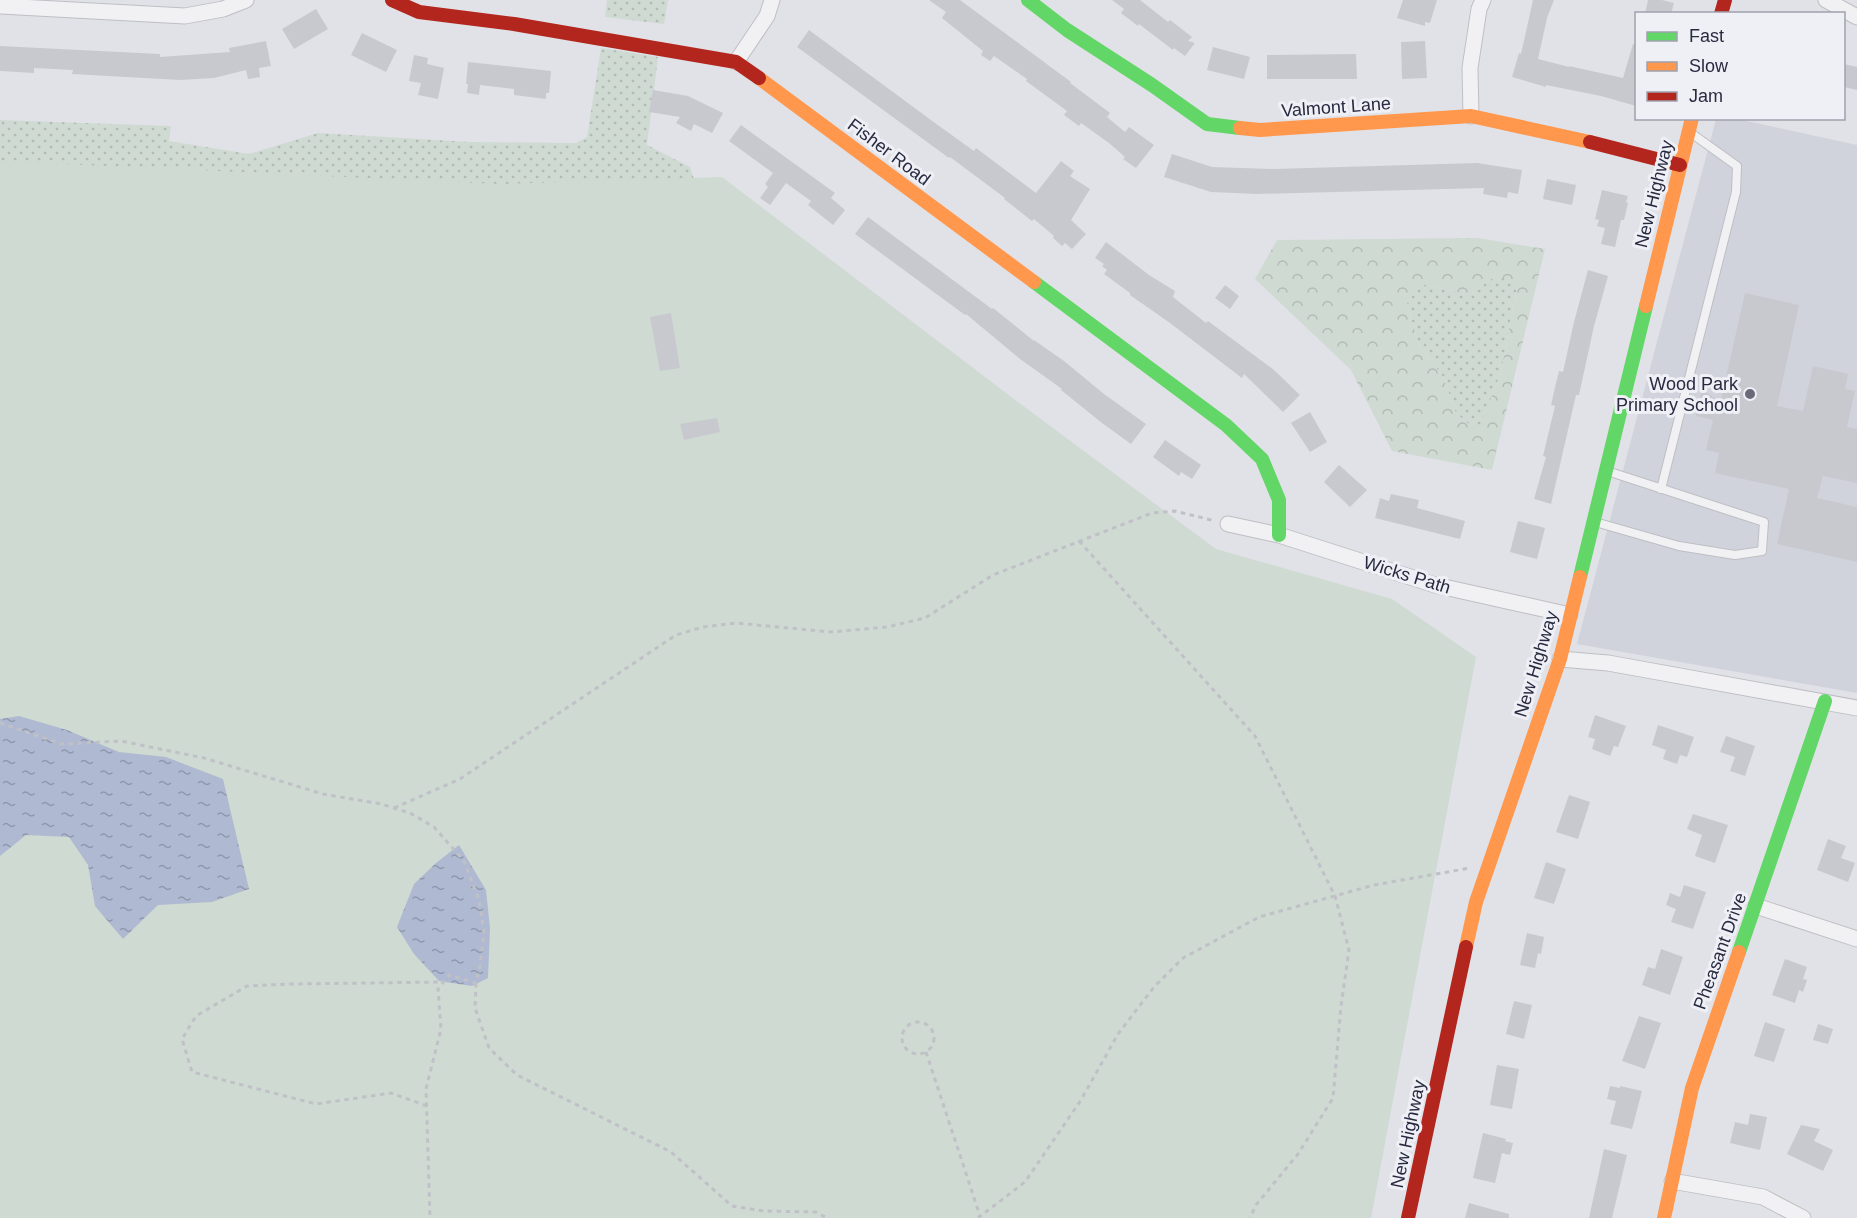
<svg xmlns="http://www.w3.org/2000/svg" width="1857" height="1218" font-family="Helvetica,sans-serif">
<style>
.built{fill:#d1d3dc}
.grass{fill:url(#grass-dots)}
.forest{fill:url(#forest-crowns);fill-rule:evenodd}
.green{fill:#cfdad2}
.water{fill:url(#water-ripples)}
.building{fill:#c8c9cf}
.lines{fill:none;stroke-linecap:round;stroke-linejoin:round}
.lane-casing{stroke:#bebfc4;stroke-width:10}
.street-casing{stroke:#bebfc4;stroke-width:17}
.path{stroke:#c0c1c7;stroke-width:3;stroke-dasharray:4.5 4.5;stroke-linecap:butt}
.lane{stroke:#f1f1f3;stroke-width:8}
.street{stroke:#f1f1f3;stroke-width:15}
.fast{stroke:#63d668;stroke-width:14}
.slow{stroke:#ff974d;stroke-width:14}
.jam{stroke:#b3261e;stroke-width:14}
.poi-dot{fill:#696b7a;stroke:#eff0f6;stroke-width:2}
.labels{text-anchor:middle;dominant-baseline:central;stroke-width:6;stroke-linejoin:round;paint-order:stroke}
.street-label{font-size:18px;fill:#282b40;stroke:#eff0f6}
.poi-label{font-size:18px;fill:#282b40;stroke:#eff0f6;text-anchor:end}
</style>
<defs>
<pattern id="grass-dots" width="8" height="8" patternUnits="userSpaceOnUse" patternTransform="scale(1.5)"><rect width="8" height="8" fill="#cfdad2"/><path d="M2 2h.1M6 6h.1" fill="none" stroke="#b2bbb5" stroke-width="1.8" stroke-linecap="round"/></pattern>
<pattern id="forest-crowns" width="20" height="18" patternUnits="userSpaceOnUse" patternTransform="scale(1.5)"><rect width="20" height="18" fill="#cfdad2"/><path d="M2 6a3 3 0 1 1 6 0M12 15a3 3 0 1 1 6 0" fill="none" stroke="#b2bbb5"/></pattern>
<pattern id="water-ripples" width="26" height="14" patternUnits="userSpaceOnUse" patternTransform="scale(1.5)"><rect width="26" height="14" fill="#afb9d2"/><path d="M2 4q2-2 4 0t4 0M15 11q2-2 4 0t4 0" fill="none" stroke="#8e97ac"/></pattern>
</defs>
<rect width="100%" height="100%" fill="#e1e2e7"/>
<polygon class="built" points="1716,119 1738,119 1857,145 1857,693 1577,644"/>
<g class="grass">
<polygon points="607,0 668,0 664,24 605,17"/>
<polygon points="601,48 658,57 647,145 690,167 700,197 0,182 0,120 171,126 169,141 249,154 318,133 469,142 576,143 587,137"/>
<polygon points="1498,274 1517,287 1501,372 1479,431 1473,428 1456,413 1443,377 1418,343 1407,303 1421,284 1469,295"/>
</g>
<path class="forest" d="M1478,238L1545,249L1492,470L1392,451L1351,370L1255,279L1277,240ZM1498,274L1517,288L1501,372L1479,430L1473,428L1456,413L1443,377L1418,343L1407,303L1421,284L1469,295Z"/>
<polygon class="green" points="0,161 500,184 722,177 1026,408 1216,549 1392,599 1476,657 1371,1218 0,1218"/>
<g class="water">
<polygon points="19,716 67,730 119,752 166,757 223,779 249,889 212,902 158,905 123,939 95,906 88,865 69,837 26,835 0,856 0,719"/>
<polygon points="459,845 486,890 490,928 488,978 472,986 439,981 414,954 397,927 414,884 436,863"/>
</g>
<g class="building">
<polygon points="929,0 960,0 1071,82 1070,83 1110,113 1107,117 1125,132 1129,127 1154,145 1136,168 1123,159 1125,157 1109,143 1081,123 1079,126 1064,115 1067,111 1026,81 1027,79 994,56 990,61 981,55 983,51 942,18 946,12"/>
<polygon points="1112,0 1140,0 1168,22 1170,20 1192,37 1188,41 1195,43 1185,56 1174,48 1173,50 1139,24 1138,26 1121,13 1124,9"/>
<polygon points="1403,0 1437,0 1430,23 1425,22 1425,26 1397,18"/>
<polygon points="1533,0 1554,0 1547,18 1538,59 1569,67 1569,66 1623,78 1633,44 1636,45 1636,106 1601,96 1546,85 1546,87 1512,77 1519,53 1521,54"/>
<polygon points="1648,0 1662,0 1674,3 1671,14 1645,14"/>
<polygon points="316,9 328,29 294,49 282,29"/>
<polygon points="809,30 935,123 974,151 976,148 1036,193 1061,161 1074,171 1070,176 1090,189 1071,220 1086,234 1072,249 1065,243 1062,246 1053,238 1054,236 1034,219 1032,221 1004,199 1005,198 950,157 949,158 797,47"/>
<polygon points="362,33 397,50 386,72 351,55"/>
<polygon points="266,41 271,66 259,68 260,77 248,79 246,70 214,78 180,80 72,74 73,70 34,68 34,73 0,71 0,46 160,54 160,57 230,52 229,48"/>
<polygon points="1425,41 1427,78 1402,79 1401,42"/>
<polygon points="1213,47 1250,57 1244,79 1207,70"/>
<polygon points="1356,54 1357,79 1267,79 1267,55"/>
<polygon points="414,55 428,58 427,64 444,68 438,99 418,95 421,83 409,81"/>
<polygon points="468,62 551,71 549,93 546,93 546,99 514,95 514,89 480,85 479,95 467,93 468,84 466,84"/>
<polygon points="1844,64 1857,67 1857,90 1844,87"/>
<polygon points="653,90 688,96 723,113 712,133 694,124 691,131 676,123 680,117 649,112"/>
<polygon points="741,125 835,193 831,198 845,210 833,225 808,205 811,201 786,183 770,205 760,198 768,187 765,184 773,173 729,141"/>
<polygon points="1172,154 1212,167 1274,169 1477,163 1522,170 1518,194 1508,192 1507,198 1483,194 1484,188 1257,194 1211,192 1164,177"/>
<polygon points="1547,179 1576,185 1572,205 1543,199"/>
<polygon points="1602,190 1628,196 1626,202 1628,203 1624,220 1621,220 1615,247 1601,244 1605,228 1597,226 1599,220 1595,219"/>
<polygon points="868,217 992,309 993,308 1034,341 1034,340 1064,361 1104,394 1146,424 1131,444 1102,423 1061,390 1062,389 1020,359 966,314 965,315 855,234"/>
<polygon points="1106,242 1149,275 1175,291 1173,297 1206,323 1208,321 1274,370 1300,395 1283,412 1244,374 1242,378 1170,323 1130,295 1130,293 1104,274 1107,270 1102,266 1104,264 1095,258"/>
<polygon points="1588,270 1608,276 1594,326 1579,395 1576,395 1551,504 1534,499 1546,457 1543,456 1555,406 1551,405 1556,383 1559,371 1563,372 1574,322"/>
<polygon points="1225,285 1239,296 1230,309 1215,298"/>
<polygon points="1745,293 1799,305 1777,406 1803,411 1813,366 1848,374 1845,389 1855,391 1847,427 1857,429 1857,483 1823,476 1817,498 1857,507 1857,562 1777,544 1789,489 1715,473 1719,453 1706,450 1713,420 1696,416 1702,389 1717,400 1718,397 1721,399"/>
<polygon points="671,313 680,368 660,371 650,317"/>
<polygon points="1310,412 1327,442 1310,452 1291,423"/>
<polygon points="717,418 720,432 684,440 680,424"/>
<polygon points="1165,440 1201,465 1192,479 1181,472 1179,476 1153,457"/>
<polygon points="1339,465 1367,490 1350,507 1324,482"/>
<polygon points="1391,494 1419,500 1417,508 1465,521 1460,539 1375,518 1380,498 1389,501"/>
<polygon points="1518,521 1545,528 1537,559 1510,552"/>
<polygon points="1595,715 1626,726 1618,747 1614,746 1610,756 1592,749 1595,739 1588,737"/>
<polygon points="1658,725 1694,737 1687,757 1680,755 1677,764 1663,759 1666,750 1652,745"/>
<polygon points="1726,736 1755,746 1745,776 1730,771 1735,757 1720,752"/>
<polygon points="1569,795 1590,802 1578,839 1556,832"/>
<polygon points="1693,814 1728,825 1715,863 1695,856 1702,835 1687,829"/>
<polygon points="1828,839 1846,846 1841,858 1855,863 1848,882 1817,870"/>
<polygon points="1546,862 1566,869 1554,904 1534,898"/>
<polygon points="1684,885 1706,892 1693,929 1671,922 1676,909 1666,905 1670,893 1680,897"/>
<polygon points="1527,933 1544,937 1541,954 1538,953 1535,968 1520,965"/>
<polygon points="1661,949 1683,957 1670,995 1642,985 1648,967 1655,969"/>
<polygon points="1785,959 1807,967 1803,979 1807,980 1803,992 1799,990 1795,1003 1772,995"/>
<polygon points="1514,1001 1532,1005 1524,1039 1506,1034"/>
<polygon points="1639,1016 1661,1023 1645,1069 1622,1061"/>
<polygon points="1765,1022 1785,1029 1774,1062 1754,1056"/>
<polygon points="1818,1024 1833,1029 1828,1044 1813,1040"/>
<polygon points="1497,1065 1519,1069 1512,1109 1490,1105"/>
<polygon points="1610,1086 1620,1088 1620,1086 1642,1091 1632,1129 1610,1124 1616,1101 1607,1099"/>
<polygon points="1750,1114 1767,1117 1760,1150 1730,1143 1735,1122 1748,1125"/>
<polygon points="1801,1125 1820,1129 1814,1141 1833,1150 1823,1171 1787,1154"/>
<polygon points="1483,1133 1506,1139 1505,1141 1513,1143 1510,1155 1502,1153 1495,1183 1473,1178"/>
<polygon points="1604,1149 1627,1155 1612,1218 1589,1218"/>
<polygon points="1469,1203 1509,1214 1509,1218 1465,1218"/>
</g>
<g class="lines">
<g class="lane-casing">
<g id="lane">
<polyline points="1661,489 1736,192 1737,166 1691,133"/>
<polyline points="1595,522 1679,546 1735,555 1762,551 1764,522 1607,471"/>
</g>
</g>
<g class="street-casing">
<g id="street">
<polyline points="1826,0 1857,17"/>
<polyline points="0,6 185,16 223,9 246,0"/>
<polyline points="736,62 767,16 772,0"/>
<polyline points="1471,116 1470,68 1479,9 1483,0"/>
<polyline points="1228,524 1279,535 1435,585 1570,615"/>
<polyline points="1560,659 1608,663 1857,708"/>
<polyline points="1756,906 1857,939"/>
<polyline points="1672,1181 1763,1197 1803,1218"/>
</g>
</g>
<g class="path">
<polyline points="1079,541 1255,736 1335,896 1349,950 1341,1006 1333,1098 1298,1154 1256,1205 1250,1218"/>
<polyline points="0,723 62,744 121,741 204,758 323,794 381,804 410,813 434,827 464,861 479,900 484,933 480,966 476,983 449,975 438,989 441,1029 426,1089 430,1218"/>
<polyline points="394,808 460,779 676,635 703,627 736,623 831,632 887,627 925,618 993,575 1152,513 1175,511 1215,521"/>
<polyline points="476,983 475,1008 489,1048 517,1075 671,1152 732,1206 764,1211 816,1212 827,1218"/>
<circle cx="918" cy="1038" r="16"/>
<polyline points="926,1052 980,1216"/>
<polyline points="427,1106 391,1093 316,1104 192,1072 182,1039 196,1016 247,986 290,984 444,982"/>
<polyline points="978,1218 1025,1182 1081,1100 1118,1034 1154,987 1183,958 1259,917 1374,885 1470,868"/>
</g>
<use href="#lane" class="lane"/>
<use href="#street" class="street"/>
<g class="fast">
<polyline points="1028,0 1067,30 1152,85 1207,124 1240,128"/>
<polyline points="1034,282 1226,425 1262,459 1279,500 1279,535"/>
<polyline points="1580,577 1646,306"/>
<polyline points="1739,952 1825,701"/>
</g>
<g class="slow">
<polyline points="759,78 1034,282"/>
<polyline points="1240,128 1260,130 1471,116 1590,142"/>
<polyline points="1646,306 1692,118"/>
<polyline points="1466,947 1476,902 1560,659 1580,577"/>
<polyline points="1664,1218 1692,1088 1739,952"/>
</g>
<g class="jam">
<polyline points="392,0 419,12 514,24 736,62 759,78"/>
<polyline points="1721,14 1725,0"/>
<polyline points="1590,142 1680,165"/>
<polyline points="1408,1218 1466,947"/>
</g>
</g>
<circle class="poi-dot" cx="1750" cy="394" r="6"/>
<g class="labels">
<g class="street-label">
<text transform="translate(1336 107) rotate(-4)">Valmont Lane</text>
<text transform="translate(889 152) rotate(37)">Fisher Road</text>
<text transform="translate(1654 194) rotate(-76)">New Highway</text>
<text transform="translate(1407 575) rotate(17)">Wicks Path</text>
<text transform="translate(1536 664) rotate(-73)">New Highway</text>
<text transform="translate(1720 951) rotate(-70)">Pheasant Drive</text>
<text transform="translate(1408 1134) rotate(-78)">New Highway</text>
</g>
<g class="poi-label">
<text x="1738" y="384">Wood Park<tspan x="1738" dy="21">Primary School</tspan></text>
</g>
</g>
<rect x="1635" y="12" width="210" height="108" fill="#eff0f6" stroke="#9fa1ad" stroke-width="1.5"/>
<rect x="1647" y="32" width="30" height="9" fill="#63d668" stroke="#9fa1ad" stroke-width="1.5"/>
<text x="1689" y="42" font-size="18" fill="#282b40">Fast</text>
<rect x="1647" y="62" width="30" height="9" fill="#ff974d" stroke="#9fa1ad" stroke-width="1.5"/>
<text x="1689" y="72" font-size="18" fill="#282b40">Slow</text>
<rect x="1647" y="92" width="30" height="9" fill="#b3261e" stroke="#9fa1ad" stroke-width="1.5"/>
<text x="1689" y="102" font-size="18" fill="#282b40">Jam</text>
</svg>
